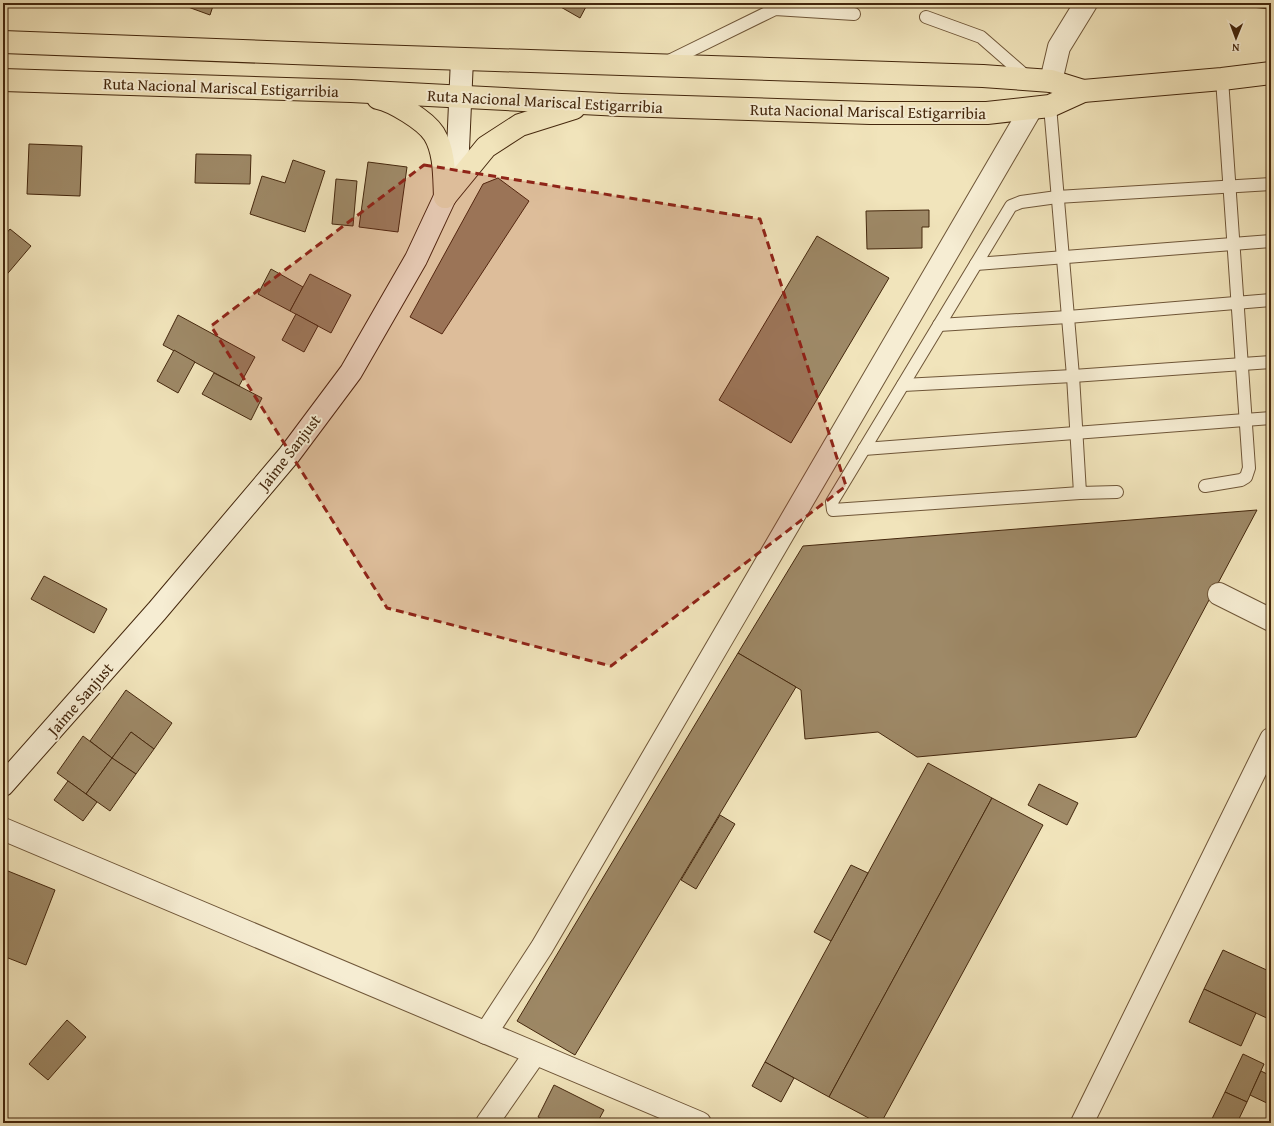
<svg xmlns="http://www.w3.org/2000/svg" width="1274" height="1126" font-family="'Gentium Book Plus',serif">
<style>
.building{fill:#9e8967;stroke:#44270d}
.lines{fill:none;stroke-linecap:round;stroke-linejoin:round}
.service-casing{stroke:#6f5638;stroke-width:14}
.minor-casing{stroke:#6f5638;stroke-width:24}
.secondary-casing{stroke:#44270d;stroke-width:24}
.primary-casing{stroke:#44270d;stroke-width:24}
.service{stroke:#f6edd3;stroke-width:12}
.minor{stroke:#f6edd3;stroke-width:22}
.secondary{stroke:#f6edd3;stroke-width:22}
.primary{stroke:#f1e4bb;stroke-width:22}
.marked{fill:#8f2418;fill-opacity:0.2;stroke:#8f2418;stroke-width:3;stroke-dasharray:8 5;stroke-linejoin:round}
.labels{text-anchor:middle;dominant-baseline:central;stroke-width:4;stroke-linejoin:round;paint-order:stroke}
.street-label{font-size:16px;fill:#44270d;stroke:#f6edd3}
</style>
<rect width="100%" height="100%" fill="#f1e4bb"/>
<filter id="stains"><feTurbulence type="fractalNoise" baseFrequency=".005" numOctaves="4"/><feColorMatrix values="0 0 0 0 .2 0 0 0 0 .09 0 0 0 0 .02 0 0 0 .5 -.17"/></filter>
<radialGradient id="worn" r=".72"><stop offset=".6" stop-color="#630" stop-opacity="0"/><stop offset="1" stop-color="#630" stop-opacity=".3"/></radialGradient>
<g class="building">
<polygon points="189,3 214,3 210,15 188,7"/>
<polygon points="560,3 588,3 580,18 559,6"/>
<polygon points="1130,3 1169,3 1130,5"/>
<polygon points="1212,3 1271,3 1271,9"/>
<polygon points="29,144 82,146 80,196 27,194"/>
<polygon points="196,154 251,155 250,184 195,183"/>
<polygon points="293,160 325,171 305,232 250,214 262,176 285,183"/>
<polygon points="368,162 407,167 398,232 359,227"/>
<polygon points="498,178 529,201 442,334 410,317 483,184"/>
<polygon points="336,179 357,181 353,226 332,224"/>
<polygon points="929,210 929,227 922,227 922,248 867,249 866,211"/>
<polygon points="10,229 31,246 3,279 3,237"/>
<polygon points="817,236 889,278 791,443 719,400"/>
<polygon points="271,269 303,287 290,311 258,294"/>
<polygon points="310,274 351,295 331,333 290,311"/>
<polygon points="296,314 318,326 304,352 282,340"/>
<polygon points="178,315 255,357 239,386 163,345"/>
<polygon points="174,350 195,362 178,393 157,381"/>
<polygon points="214,373 262,398 251,420 202,394"/>
<polygon points="1257,510 1136,737 917,757 878,732 805,739 801,690 738,653 803,546"/>
<polygon points="44,576 107,609 94,633 31,599"/>
<polygon points="738,653 796,687 575,1055 517,1021"/>
<polygon points="126,690 172,723 154,749 131,732 112,758 90,741"/>
<polygon points="131,732 154,749 136,774 112,758"/>
<polygon points="83,736 112,758 86,794 57,773"/>
<polygon points="112,758 136,774 110,811 86,794"/>
<polygon points="928,763 992,798 829,1097 765,1062"/>
<polygon points="68,781 97,802 83,821 54,800"/>
<polygon points="1039,784 1078,803 1067,825 1028,805"/>
<polygon points="992,798 1043,825 881,1123 878,1123 829,1097"/>
<polygon points="720,815 735,824 696,889 681,880"/>
<polygon points="851,865 868,873 831,941 814,932"/>
<polygon points="3,869 55,890 26,965 3,956"/>
<polygon points="1223,950 1271,972 1271,1020 1204,989"/>
<polygon points="1204,989 1256,1013 1241,1046 1189,1022"/>
<polygon points="67,1020 86,1037 48,1080 29,1064"/>
<polygon points="1243,1054 1264,1064 1247,1102 1225,1092"/>
<polygon points="765,1062 794,1078 781,1102 752,1086"/>
<polygon points="1261,1071 1271,1076 1271,1105 1250,1095"/>
<polygon points="554,1085 604,1110 597,1123 549,1123 538,1117"/>
<polygon points="1225,1092 1247,1102 1237,1123 1210,1123"/>
</g>
<g class="lines">
<g class="service-casing">
<g id="service">
<polyline points="926,17 981,37 1028,78"/>
<polyline points="667,62 775,9 854,14"/>
<polyline points="1050,106 1073,376 1080,493 1117,492"/>
<polyline points="976,264 1271,241"/>
<polyline points="939,325 1068,317 1271,300"/>
<polyline points="903,385 1073,376 1271,362"/>
<polyline points="864,449 1271,418"/>
<polyline points="1205,486 1241,480 1246,477 1249,468 1222,79"/>
<polyline points="1080,493 833,510 832,502 1011,206 1021,202 1057,197 1271,184"/>
</g>
</g>
<g class="minor-casing">
<g id="minor">
<polyline points="1051,81 1059,47 1086,3"/>
<polyline points="1219,594 1271,620"/>
<polyline points="3,829 700,1123"/>
<polyline points="486,1033 542,947 1031,109"/>
<polyline points="487,1123 535,1054"/>
<polyline points="1082,1123 1271,739"/>
</g>
</g>
<g class="secondary-casing">
<polyline id="secondary" points="3,785 157,611 289,455 351,372 416,259 445,197 458,149 462,59"/>
</g>
<g class="primary-casing">
<g id="primary">
<polyline points="3,42 345,55 983,76 1051,81 1083,91"/>
<polyline points="3,80 351,91 621,105 870,113 987,113 1050,106 1083,91 1222,79 1271,73"/>
<path d="M378,98C393,101 425,120 434,134C445,152 444,176 445,197"/>
<polyline points="445,197 486,147 520,125 574,108"/>
</g>
</g>
<use href="#service" class="service"/>
<use href="#minor" class="minor"/>
<use href="#secondary" class="secondary"/>
<use href="#primary" class="primary"/>
</g>
<path class="marked" d="M424,165L760,219L846,486L611,666L387,608L211,326Z"/>
<g class="labels">
<g class="street-label">
<text transform="translate(221 87) rotate(2)">Ruta Nacional Mariscal Estigarribia</text>
<text transform="translate(545 101) rotate(3)">Ruta Nacional Mariscal Estigarribia</text>
<text transform="translate(868 111) rotate(1)">Ruta Nacional Mariscal Estigarribia</text>
<text transform="translate(289 452) rotate(-52)">Jaime Sanjust</text>
<text transform="translate(80 699) rotate(-49)">Jaime Sanjust</text>
</g>
</g>
<rect width="1274" height="1126" fill="none" stroke="#f1e4bb" stroke-width="16"/>
<rect x="4" y="4" width="1266" height="1118" fill="none" stroke="#44270d" stroke-width="2"/>
<rect x="8" y="8" width="1258" height="1110" fill="none" stroke="#44270d"/>
<g transform="translate(1236 38) rotate(181)" stroke="#f6edd3" stroke-width="3" paint-order="stroke">
<path d="M0-3L7 15L0 10L-7 15Z" fill="#44270d"/>
<text y="-6" font-size="11" font-weight="bold" text-anchor="middle" fill="#44270d">N</text>
</g>
<rect width="100%" height="100%" filter="url(#stains)"/>
<rect width="100%" height="100%" fill="url(#worn)"/>
</svg>
